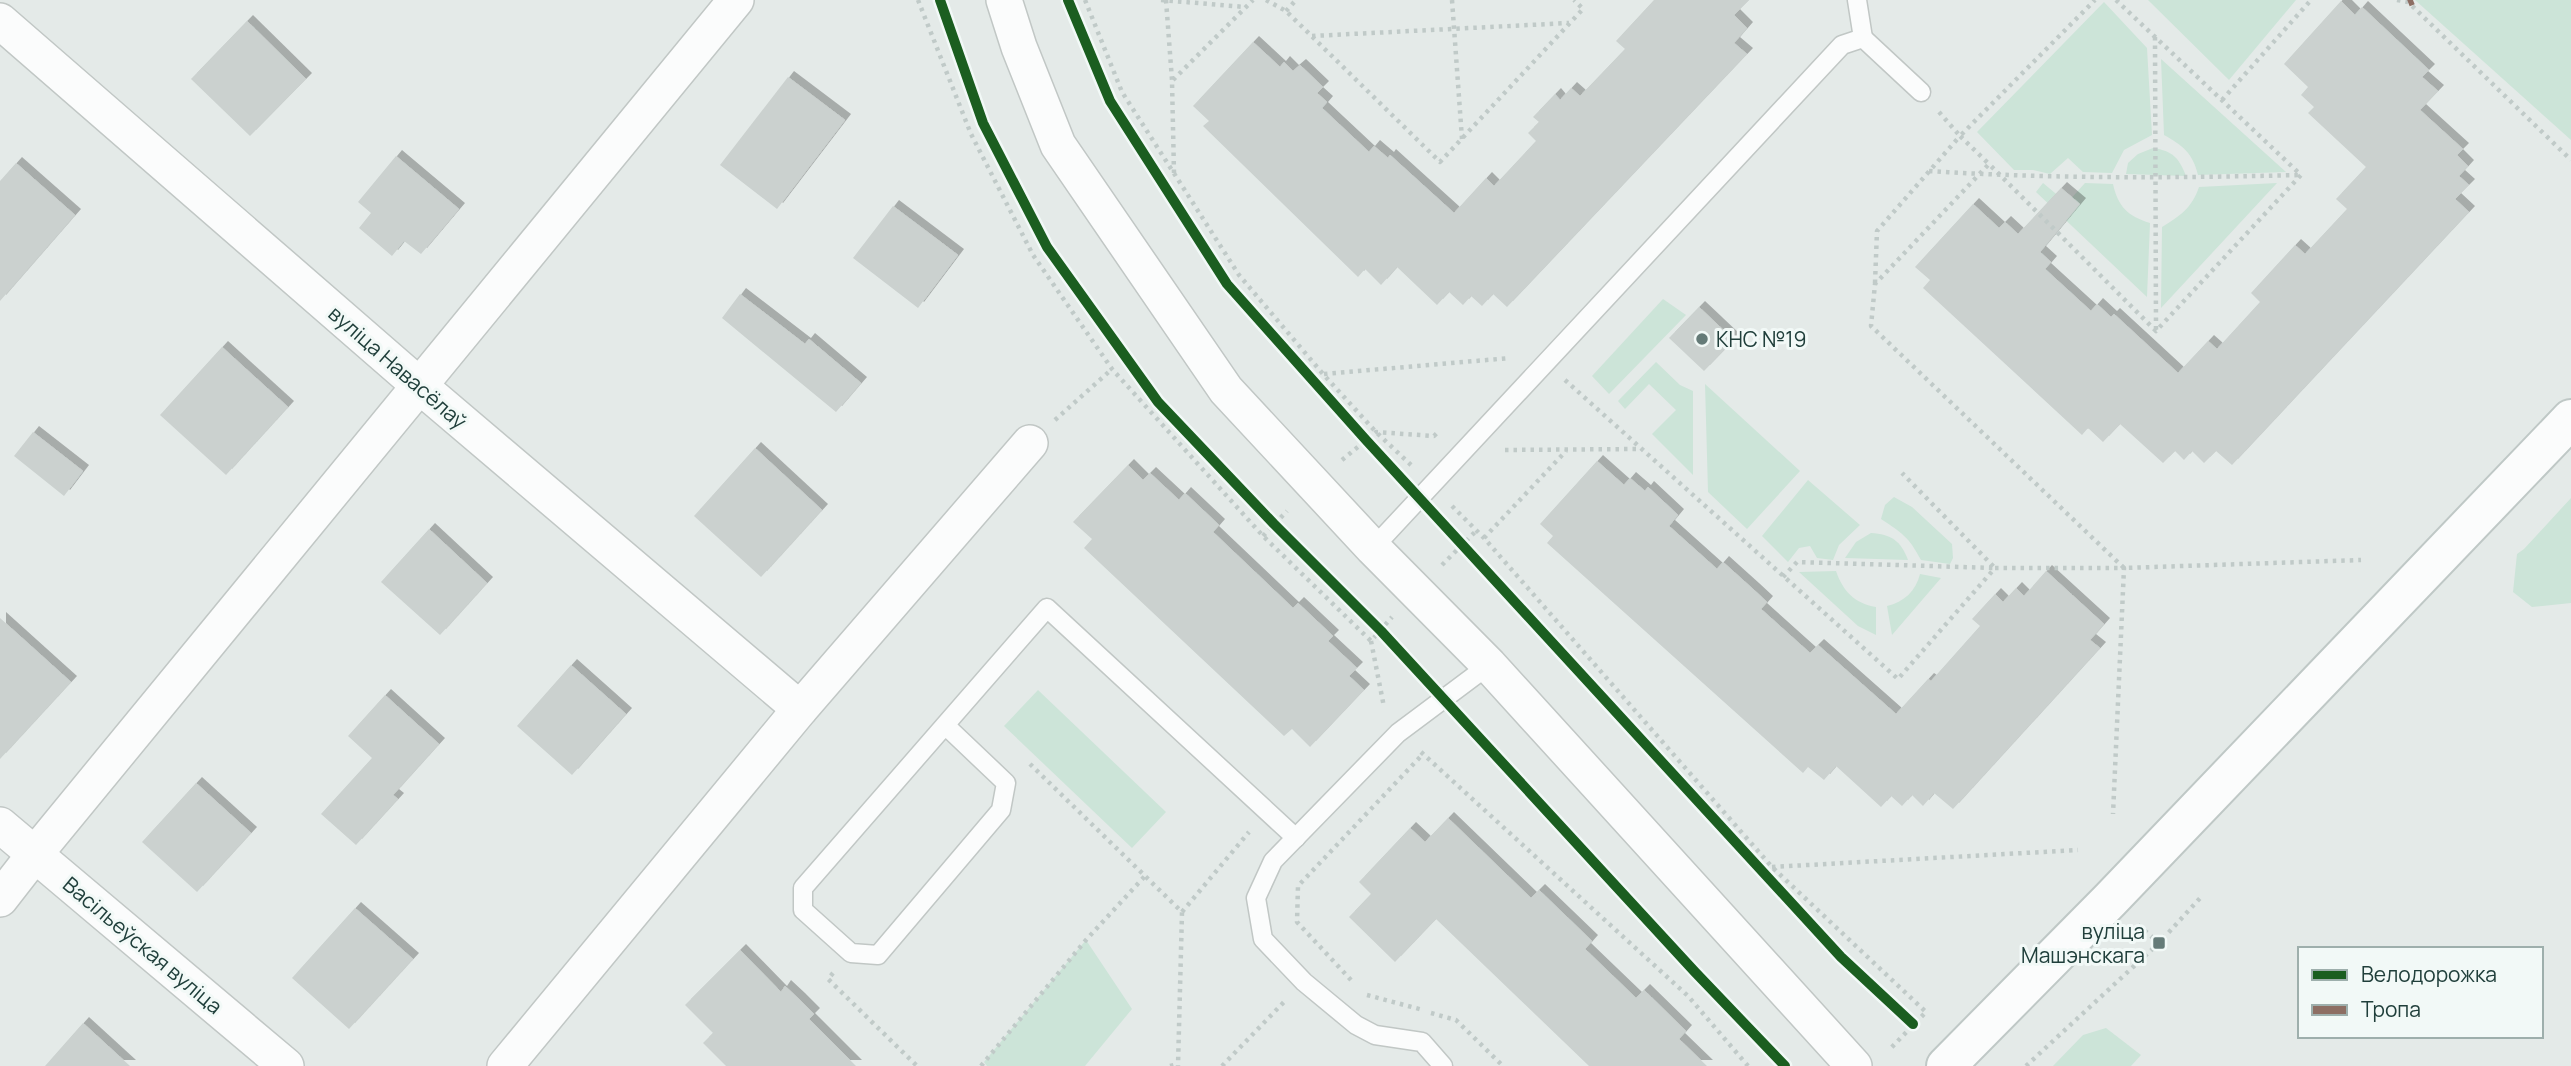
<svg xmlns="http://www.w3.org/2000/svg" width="2571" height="1066" font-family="Manrope,sans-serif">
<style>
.green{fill:#cce4d8}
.building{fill:#cbd1cf;filter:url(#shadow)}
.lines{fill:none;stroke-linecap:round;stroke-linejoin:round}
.service-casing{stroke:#c1c7c5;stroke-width:21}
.minor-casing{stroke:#c1c7c5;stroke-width:38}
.secondary-casing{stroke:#bfc8c6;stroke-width:42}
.path{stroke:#c0cac8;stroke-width:4.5;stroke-dasharray:3.5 5;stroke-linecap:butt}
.service{stroke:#fbfcfc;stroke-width:18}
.minor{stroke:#fbfcfc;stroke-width:35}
.secondary{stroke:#fbfcfc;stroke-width:38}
.quiet{stroke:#8d6e63;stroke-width:9;stroke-dasharray:18 9;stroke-linecap:butt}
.cycleway-casing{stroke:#f2f9f7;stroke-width:15}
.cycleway{stroke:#1b5e20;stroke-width:10}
.poi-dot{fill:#657b78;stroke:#f2f9f7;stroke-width:2.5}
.labels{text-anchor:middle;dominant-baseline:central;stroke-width:6;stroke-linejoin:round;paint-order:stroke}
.poi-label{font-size:21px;fill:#203f3b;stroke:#f2f9f7;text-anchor:start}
.street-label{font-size:21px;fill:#203f3b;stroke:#f2f9f7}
</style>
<defs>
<filter id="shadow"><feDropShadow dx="6" dy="-6" stdDeviation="0" flood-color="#0004"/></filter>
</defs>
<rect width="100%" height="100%" fill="#e4eae8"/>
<g class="green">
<polygon points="2148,0 2296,0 2229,80"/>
<polygon points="2415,0 2571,0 2571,140"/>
<polygon points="2104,2 2147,48 2152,135 2124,150 2112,173 2083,172 2068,158 2050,174 2033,170 2014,170 1977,132"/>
<path d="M2161,59L2286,172L2198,175C2193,153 2182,145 2164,135Z"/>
<path d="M2153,148C2173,151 2179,158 2186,176L2126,174L2128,163L2138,154Z"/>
<path d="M2043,183L2067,203L2085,183L2113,184C2118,207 2128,216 2150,223L2147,297L2036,192Z"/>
<path d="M2277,183L2161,308L2162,227C2180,216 2192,208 2199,187Z"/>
<polygon points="1663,299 1686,315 1609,394 1592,376"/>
<polygon points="1656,362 1680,385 1693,391 1693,475 1652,434 1676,410 1649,384 1625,409 1618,401"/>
<polygon points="1705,384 1800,471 1747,529 1708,492"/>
<polygon points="1808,480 1860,525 1839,545 1833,560 1817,558 1810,546 1799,548 1788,562 1762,536"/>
<path d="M1894,497L1912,507L1952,544L1953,558L1950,564L1921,560C1909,537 1902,533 1881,519L1885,505Z"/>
<polygon points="2571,498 2571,603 2532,607 2513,592 2517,554 2524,549"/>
<path d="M1871,533C1891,534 1901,541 1908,560L1845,558L1856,542Z"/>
<path d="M1836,571C1843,591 1854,603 1876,607V635L1858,626L1799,572Z"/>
<path d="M1920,574L1941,578L1892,635L1887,606C1904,602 1916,591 1920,574Z"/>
<polygon points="1038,690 1166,812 1132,848 1004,726"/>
<polygon points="1086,940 1132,1009 1085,1066 987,1066 984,1062"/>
<polygon points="2106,1028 2141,1055 2131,1066 2053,1066 2083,1035"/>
</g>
<g class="building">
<polygon points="1654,0 1749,0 1734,15 1747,28 1734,43 1747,54 1507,307 1493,294 1482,306 1471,296 1463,305 1449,292 1437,305 1397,267 1381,285 1365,269 1358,277 1203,126 1209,121 1193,106 1253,42 1280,67 1284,62 1293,71 1300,65 1323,87 1317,93 1327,102 1322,108 1369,152 1374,146 1388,158 1390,155 1454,213 1486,178 1494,186 1536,141 1528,133 1539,122 1533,117 1555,94 1560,100 1571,88 1580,96 1625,49 1616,41"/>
<polygon points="2341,1 2355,15 2362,7 2429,70 2422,77 2438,91 2420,110 2463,149 2457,155 2468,166 2459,176 2469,185 2455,199 2469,212 2232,465 2216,451 2204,463 2192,451 2184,460 2175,451 2163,463 2120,424 2103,442 2088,428 2082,435 1923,288 1930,280 1915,267 1973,204 1999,228 2005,222 2018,234 2061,188 2080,204 2040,252 2051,262 2045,269 2091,311 2097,304 2111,317 2114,314 2178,373 2208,341 2217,349 2260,302 2251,293 2295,245 2305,254 2347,209 2336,199 2366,167 2308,113 2314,107 2301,95 2308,87 2284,64"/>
<polygon points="247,21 306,79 250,136 191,79"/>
<polygon points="788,77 845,120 777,209 720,165"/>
<polygon points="396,156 459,209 421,254 404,241 392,256 359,228 371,213 358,202"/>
<polygon points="16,163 75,215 0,301 0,181"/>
<polygon points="893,206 958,255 918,308 853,258"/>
<polygon points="740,294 805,344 809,339 861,383 836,412 722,318"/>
<polygon points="1699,307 1734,340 1704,371 1669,338"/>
<polygon points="222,347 288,407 226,475 160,415"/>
<polygon points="33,432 83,471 64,496 14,456"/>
<polygon points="755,448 822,510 761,577 694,516"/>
<polygon points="1597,461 1624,485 1630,478 1645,491 1648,487 1678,515 1669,526 1717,569 1723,562 1753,589 1767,602 1761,609 1810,653 1818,645 1896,714 1928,679 1931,681 1980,626 1972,619 1995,594 2003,602 2016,588 2024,596 2046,571 2104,624 2090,640 2100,648 1953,809 1934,793 1923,806 1912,795 1902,806 1891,796 1881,807 1836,766 1824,780 1808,767 1803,773 1547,543 1553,536 1540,524"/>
<polygon points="1128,465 1143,480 1150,473 1179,500 1185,493 1219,525 1213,532 1293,608 1298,603 1333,636 1328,641 1357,668 1349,676 1364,690 1310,747 1292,729 1284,736 1084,548 1092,539 1073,522"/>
<polygon points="429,529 487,583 440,635 381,582"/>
<polygon points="0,618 71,682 0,759"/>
<polygon points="571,665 626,714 572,775 517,726"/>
<polygon points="385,695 439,744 393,795 398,799 356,845 321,814 372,758 348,736"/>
<polygon points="196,783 251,833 197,892 142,842"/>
<polygon points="1448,818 1531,898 1539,890 1592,941 1585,949 1636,998 1644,990 1686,1031 1679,1039 1707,1066 1589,1066 1436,919 1395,962 1349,917 1371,894 1359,882 1410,828 1425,842"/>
<polygon points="355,908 413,959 349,1029 292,978"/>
<polygon points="740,950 781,992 785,986 799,999 814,1014 809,1019 856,1066 726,1066 703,1043 713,1033 685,1005"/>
<polygon points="83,1023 130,1066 45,1066"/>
</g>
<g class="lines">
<g class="service-casing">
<g id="service">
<polyline points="1857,0 1863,38"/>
<polyline points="1373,548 1842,45 1863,38 1921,92"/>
<polyline points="945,725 1006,783 1001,810 878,955 851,953 803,910 803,888 1047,608 1296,838"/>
<polyline points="1443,1066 1422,1042 1375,1035 1356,1025 1304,982 1263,939 1256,898 1273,861 1398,733 1489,665"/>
</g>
</g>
<g class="minor-casing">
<g id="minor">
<polyline points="1004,0 1019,47 1058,145 1226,390 1373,548 1489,665 1854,1066"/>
<polyline points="0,21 421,387 800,709"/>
<polyline points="0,825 286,1066"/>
<polyline points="0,899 35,854 736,0"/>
<polyline points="505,1066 800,709 1030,443"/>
</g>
</g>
<g class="secondary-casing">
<polyline id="secondary" points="1946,1066 2110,900 2571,419"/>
</g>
<g class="path">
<polyline points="918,0 971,134 1033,255 1112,369 1263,536 1371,641 1392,617"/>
<polyline points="1085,0 1122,92 1239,275 1323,374 1376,432 1411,465"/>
<polyline points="1161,0 1245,7"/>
<polyline points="1166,0 1172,80"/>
<polyline points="1266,0 1286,11 1440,162 1583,9 1574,0"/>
<polyline points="1452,0 1462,139"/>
<polyline points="2116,0 2301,175 2156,331 1989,164 1875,284 1871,326 2124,568 2361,560"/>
<polyline points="2397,0 2408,2 2571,160"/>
<polyline points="1286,11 1296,0"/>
<polyline points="1312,36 1569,23"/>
<polyline points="2155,37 2156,330"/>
<polyline points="2222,100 2311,0"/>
<polyline points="1939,112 1960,136 2095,0"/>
<path d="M1929,171C2053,179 2177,178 2301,175"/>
<polyline points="1174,173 1172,81 1253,0"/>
<polyline points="1875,283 1877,231 1960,136 1989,164"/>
<polyline points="1324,374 1510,358"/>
<polyline points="1565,380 1898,679 1995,568 2124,568 2113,814"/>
<polyline points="1055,420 1112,369"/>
<polyline points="1505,450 1640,449"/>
<polyline points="1342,460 1376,432 1434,436 1437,433"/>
<polyline points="1452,506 1484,538 1772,867 1926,1012 1890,1049"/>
<polyline points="1263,536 1287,511"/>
<polyline points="1484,538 1566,451"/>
<polyline points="1442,565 1476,531"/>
<polyline points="1783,577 1797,562 1995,568 1902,473"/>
<polyline points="1371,641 1384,707"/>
<polyline points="1421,752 1688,996 1748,1066"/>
<polyline points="1030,764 1182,912 1178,1066"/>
<polyline points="1772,867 2078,850"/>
<polyline points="1182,912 1249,832"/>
<polyline points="2138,925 2159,943"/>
<polyline points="833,973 828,979 917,1066"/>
<polyline points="1351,980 1297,922 1298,886 1423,754"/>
<polyline points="1367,995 1423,1010"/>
<polyline points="1431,1013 1456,1020 1503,1066"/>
<polyline points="981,1066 1086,940 1145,876"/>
<polyline points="1170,1066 1178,1064"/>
<polyline points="1222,1066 1284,1002"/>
<polyline points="2026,1066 2159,943 2202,896"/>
</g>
<use href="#service" class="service"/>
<use href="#minor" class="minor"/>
<use href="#secondary" class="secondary"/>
<polyline class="quiet" points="2408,2 2413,0"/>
<g class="cycleway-casing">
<g id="cycleway">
<polyline points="940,0 983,123 1047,247 1158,402 1274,524 1381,631 1695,972 1785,1066"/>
<polyline points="1068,0 1110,101 1227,284 1366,440 1841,957 1913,1024"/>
</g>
</g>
<use href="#cycleway" class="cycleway"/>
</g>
<g class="poi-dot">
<circle cx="1702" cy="339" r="7"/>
<rect x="2152" y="936" width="14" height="14" rx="3.5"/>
</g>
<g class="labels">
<g class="poi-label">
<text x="1716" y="339">КНС №19</text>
<text x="2145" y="931" text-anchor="end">вуліца<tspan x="2145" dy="24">Машэнскага</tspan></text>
</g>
<g class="street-label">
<text transform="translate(398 367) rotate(41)">вуліца Навасёлаў</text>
<text transform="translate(143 945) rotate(40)">Васільеўская вуліца</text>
</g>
</g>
<rect x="2298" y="947" width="245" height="91" fill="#f2f9f7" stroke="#9eafac" stroke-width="2"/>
<rect x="2312" y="970" width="35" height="10" fill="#1b5e20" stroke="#9eafac" stroke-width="2"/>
<text x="2361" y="982" font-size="21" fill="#203f3b">Велодорожка</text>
<rect x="2312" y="1005" width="35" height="10" fill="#8d6e63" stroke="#9eafac" stroke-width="2"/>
<text x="2361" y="1017" font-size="21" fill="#203f3b">Тропа</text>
</svg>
